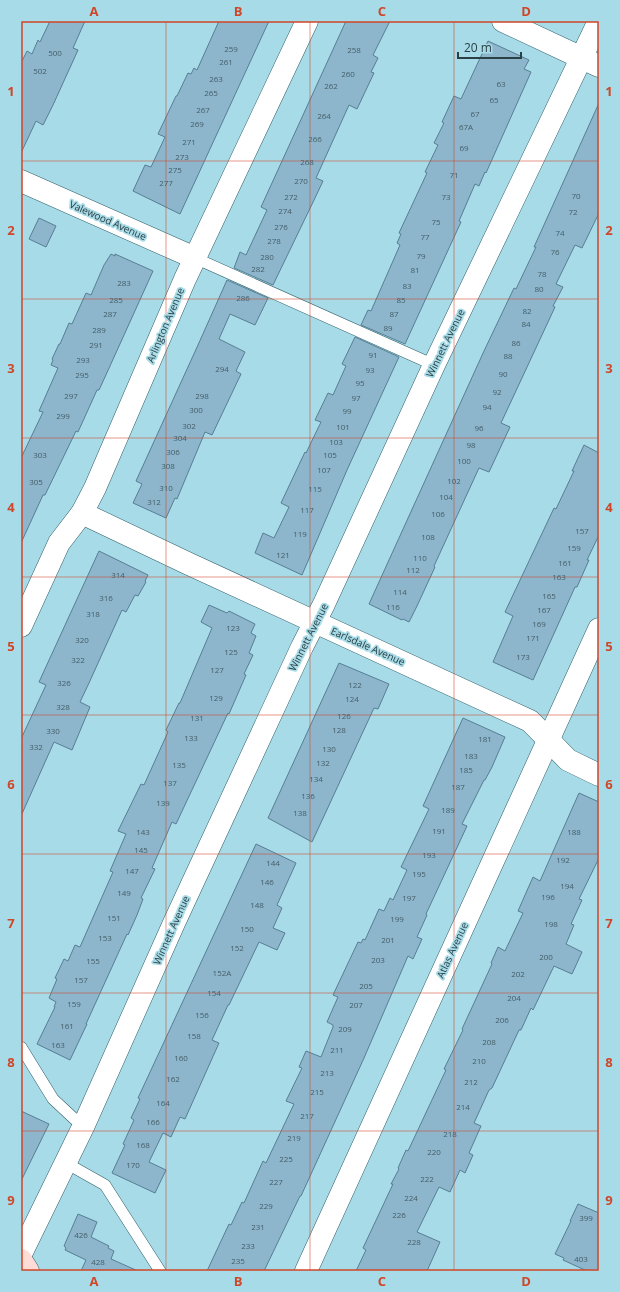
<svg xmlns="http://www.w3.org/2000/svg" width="620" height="1292" font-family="'Open Sans',sans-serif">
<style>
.building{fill:#8db6cd;stroke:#577e94}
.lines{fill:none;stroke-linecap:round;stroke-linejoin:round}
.lane-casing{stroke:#31616c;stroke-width:12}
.street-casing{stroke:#31616c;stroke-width:23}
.secondary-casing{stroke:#31616c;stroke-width:23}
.lane{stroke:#fff;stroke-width:11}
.street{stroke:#fff;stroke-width:22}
.secondary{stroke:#ffddd6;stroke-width:22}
.grid{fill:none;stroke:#d04629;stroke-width:1;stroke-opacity:0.55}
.labels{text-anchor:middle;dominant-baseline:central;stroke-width:3.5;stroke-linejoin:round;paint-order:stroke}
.number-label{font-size:8px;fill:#445e67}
.street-label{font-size:10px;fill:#2b4045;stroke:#a7dbe7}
.neatline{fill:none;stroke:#d04629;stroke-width:1.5}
.grid-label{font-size:13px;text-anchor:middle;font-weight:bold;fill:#d04629}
</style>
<rect width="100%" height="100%" fill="#a7dbe7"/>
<g class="building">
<polygon points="50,21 85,21 73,48 78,50 53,105 43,125 36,121 21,153 21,63 27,51 32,54 38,40 40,42"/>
<polygon points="219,21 269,21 180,214 133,191 145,165 151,167 165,137 158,134 176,96 177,96 188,73 191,74 194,68 197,70"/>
<polygon points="346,21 390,21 373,55 378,58 371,72 374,73 357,109 349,105 316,178 323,181 315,198 273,285 234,268 240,252 246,255 267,210 261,207"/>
<polygon points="488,41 529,60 524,69 531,72 486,173 485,172 479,186 475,184 459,221 461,222 405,344 361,325 368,310 371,311 400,245 397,243 401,234 399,233 427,173 425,172 438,145 434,143 444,123 442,122 454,96 461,99"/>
<polygon points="599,103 599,213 582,248 575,245 556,284 563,287 553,306 555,307 501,423 510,427 489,472 479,468 434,566 435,567 417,606 409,622 403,619 402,620 369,604 484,351 514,288 516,289 536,247 534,247"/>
<polygon points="39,218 56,226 46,247 29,239"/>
<polygon points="111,254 115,256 115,254 153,271 105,377 99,390 97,390 78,432 76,431 45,495 43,495 21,543 21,458 43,412 39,411 58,368 51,365 53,360 52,359 59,344 60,344 69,323 72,324 86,293 91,295 104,265"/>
<polygon points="227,280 268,298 255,325 230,314 219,339 245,352 236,371 241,374 212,435 205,432 177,499 175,498 166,518 133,503 142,484 136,481 198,345"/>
<polygon points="355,337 399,357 398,359 347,470 302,575 255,553 263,533 274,538 289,507 281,503 305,452 306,453 321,422 315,420 328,393 333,395 346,366 342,364"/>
<polygon points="584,445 599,453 599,535 587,560 589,560 577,587 575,587 533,680 493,662 513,616 505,612 554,508 556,509 574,471 572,471"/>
<polygon points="99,551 148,575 145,581 146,582 138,596 135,595 126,612 122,610 89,683 80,702 90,707 72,750 54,742 21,816 21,739 46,685 39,682"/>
<polygon points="209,605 227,613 229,611 255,624 251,633 256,636 249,653 253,655 244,674 246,675 229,714 228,713 176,824 172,822 152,868 155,869 141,898 143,899 137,915 128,935 127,934 86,1024 87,1024 70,1060 37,1044 55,1007 54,1007 56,1002 49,998 57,979 55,978 64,959 68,961 75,945 80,947 113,872 110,871 126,834 118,831 141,784 144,785 168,732 166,730 179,703 180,703 212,628 201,622"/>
<polygon points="339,663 389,684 378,709 374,708 312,842 268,818"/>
<polygon points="463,718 505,737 492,767 485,780 484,780 462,824 467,826 426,914 427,915 417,937 422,939 413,959 408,956 364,1058 301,1196 300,1196 264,1271 207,1271 229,1224 231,1225 242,1202 244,1203 263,1161 266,1163 294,1104 286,1101 302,1068 299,1067 306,1051 321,1057 333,1027 333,1025 327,1022 338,997 333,995 358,942 361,943 363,939 365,940 379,909 384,911 390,898 393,900 407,870 401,867 429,809 423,806"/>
<polygon points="579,793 599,802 599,858 579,899 582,900 571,924 574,925 566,944 582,952 572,974 554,966 533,1010 531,1008 521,1030 519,1030 492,1088 489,1090 474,1123 481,1126 469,1153 473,1155 465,1173 460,1170 450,1192 439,1187 417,1232 440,1242 427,1271 356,1271 366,1250 363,1248 393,1184 391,1184 399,1169 398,1168 406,1150 408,1151 446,1070 444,1069 463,1030 462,1029 492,964 491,963 498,947 505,951 523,913 518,911 533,877 540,881"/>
<polygon points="256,844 296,863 277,905 282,908 273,928 285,933 277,950 259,942 229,1005 228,1005 212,1040 219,1043 185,1119 180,1117 171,1137 163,1133 149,1162 166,1170 155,1193 112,1173 125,1145 123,1144 134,1120 131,1118 140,1099 138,1098"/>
<polygon points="21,1111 49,1124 21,1181"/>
<polygon points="578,1204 599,1213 599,1271 587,1271 563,1260 564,1258 555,1254 571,1221 570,1221"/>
<polygon points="78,1214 97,1222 91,1237 109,1246 108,1248 114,1251 111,1259 138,1271 81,1271 86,1260 65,1250 66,1248 64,1246"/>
</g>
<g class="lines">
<g class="lane-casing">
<g id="lane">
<polyline points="195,258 434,365"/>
<polyline points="21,1047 53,1099 83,1127"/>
<polyline points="66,1163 105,1185 160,1271"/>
</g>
</g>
<g class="street-casing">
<g id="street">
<polyline points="503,21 599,66"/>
<polyline points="21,181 195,258"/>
<polyline points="82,513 187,563 530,721 568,760 599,775"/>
<polyline points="21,626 59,543 82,513 95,488 185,279 307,21"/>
<polyline points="21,1254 83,1127 174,923 302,647 324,604 434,365 599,21"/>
<polyline points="306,1271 599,629"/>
</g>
</g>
<g class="secondary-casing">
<polyline id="secondary" points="21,1260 28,1271"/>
</g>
<use href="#lane" class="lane"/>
<use href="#street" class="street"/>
<use href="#secondary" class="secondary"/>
</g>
<path class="grid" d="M166,21V1271M310,21V1271M454,21V1271M21,161H599M21,299H599M21,438H599M21,577H599M21,715H599M21,854H599M21,993H599M21,1131H599"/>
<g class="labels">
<g class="number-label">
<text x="231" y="48">259</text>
<text x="354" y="49">258</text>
<text x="55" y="52">500</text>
<text x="226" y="61">261</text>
<text x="40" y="70">502</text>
<text x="348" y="73">260</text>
<text x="216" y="78">263</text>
<text x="501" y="83">63</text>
<text x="331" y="85">262</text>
<text x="211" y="92">265</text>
<text x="494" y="99">65</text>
<text x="203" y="109">267</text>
<text x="475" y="113">67</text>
<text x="324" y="115">264</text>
<text x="197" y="123">269</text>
<text x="466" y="126">67A</text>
<text x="315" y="138">266</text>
<text x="189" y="141">271</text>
<text x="464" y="147">69</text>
<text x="182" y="156">273</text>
<text x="307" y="161">268</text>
<text x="175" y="169">275</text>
<text x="454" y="174">71</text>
<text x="301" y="180">270</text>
<text x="166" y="182">277</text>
<text x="576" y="195">70</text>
<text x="291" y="196">272</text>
<text x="446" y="196">73</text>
<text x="285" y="210">274</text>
<text x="573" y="211">72</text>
<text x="436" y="221">75</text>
<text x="281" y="226">276</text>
<text x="560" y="232">74</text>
<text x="425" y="236">77</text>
<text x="274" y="240">278</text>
<text x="555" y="251">76</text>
<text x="421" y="255">79</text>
<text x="267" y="256">280</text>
<text x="258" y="268">282</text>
<text x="415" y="269">81</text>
<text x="542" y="273">78</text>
<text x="124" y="282">283</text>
<text x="407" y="285">83</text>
<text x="539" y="288">80</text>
<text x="243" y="297">286</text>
<text x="116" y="299">285</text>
<text x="401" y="299">85</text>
<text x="527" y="310">82</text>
<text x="110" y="313">287</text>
<text x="394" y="313">87</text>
<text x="526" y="323">84</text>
<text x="388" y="327">89</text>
<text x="99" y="329">289</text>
<text x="516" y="342">86</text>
<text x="96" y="344">291</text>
<text x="373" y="354">91</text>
<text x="508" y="355">88</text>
<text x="83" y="359">293</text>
<text x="222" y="368">294</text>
<text x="370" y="369">93</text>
<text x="503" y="373">90</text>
<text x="82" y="374">295</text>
<text x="360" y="382">95</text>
<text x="497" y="391">92</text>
<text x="71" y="395">297</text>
<text x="202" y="395">298</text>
<text x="356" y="397">97</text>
<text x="487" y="406">94</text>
<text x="196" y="409">300</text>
<text x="347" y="410">99</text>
<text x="63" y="415">299</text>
<text x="189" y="425">302</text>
<text x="343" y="426">101</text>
<text x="479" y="427">96</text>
<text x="180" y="437">304</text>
<text x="336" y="441">103</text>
<text x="471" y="444">98</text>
<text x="173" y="451">306</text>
<text x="40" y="454">303</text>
<text x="330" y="454">105</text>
<text x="464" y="460">100</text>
<text x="168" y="465">308</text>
<text x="324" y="469">107</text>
<text x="454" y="480">102</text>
<text x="36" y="481">305</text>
<text x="166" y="487">310</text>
<text x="315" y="488">115</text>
<text x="446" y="496">104</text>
<text x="154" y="501">312</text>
<text x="307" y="509">117</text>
<text x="438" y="513">106</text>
<text x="582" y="530">157</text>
<text x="300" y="533">119</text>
<text x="428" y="536">108</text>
<text x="574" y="547">159</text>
<text x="283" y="554">121</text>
<text x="420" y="557">110</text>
<text x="565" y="562">161</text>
<text x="413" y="569">112</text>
<text x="118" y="574">314</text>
<text x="559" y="576">163</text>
<text x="400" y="591">114</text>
<text x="549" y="595">165</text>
<text x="106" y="597">316</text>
<text x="393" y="606">116</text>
<text x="544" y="609">167</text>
<text x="93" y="613">318</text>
<text x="539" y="623">169</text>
<text x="233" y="627">123</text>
<text x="533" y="637">171</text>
<text x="82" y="639">320</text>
<text x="231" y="651">125</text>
<text x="523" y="656">173</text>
<text x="78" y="659">322</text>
<text x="217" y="669">127</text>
<text x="64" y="682">326</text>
<text x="355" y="684">122</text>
<text x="216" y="697">129</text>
<text x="352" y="698">124</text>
<text x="63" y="706">328</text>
<text x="344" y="715">126</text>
<text x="197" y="717">131</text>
<text x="339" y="729">128</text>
<text x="53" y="730">330</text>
<text x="191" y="737">133</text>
<text x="485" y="738">181</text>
<text x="36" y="746">332</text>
<text x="329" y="748">130</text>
<text x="471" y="755">183</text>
<text x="323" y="762">132</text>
<text x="179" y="764">135</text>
<text x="466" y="769">185</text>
<text x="316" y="778">134</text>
<text x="170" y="782">137</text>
<text x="458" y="786">187</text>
<text x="308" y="795">136</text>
<text x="163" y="802">139</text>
<text x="448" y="809">189</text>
<text x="300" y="812">138</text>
<text x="439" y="830">191</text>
<text x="143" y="831">143</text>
<text x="574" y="831">188</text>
<text x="141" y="849">145</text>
<text x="429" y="854">193</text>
<text x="563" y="859">192</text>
<text x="273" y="862">144</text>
<text x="132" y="870">147</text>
<text x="419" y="873">195</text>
<text x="267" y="881">146</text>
<text x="567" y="885">194</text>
<text x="124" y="892">149</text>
<text x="548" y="896">196</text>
<text x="409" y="897">197</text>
<text x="257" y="904">148</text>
<text x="114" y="917">151</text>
<text x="397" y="918">199</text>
<text x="551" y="923">198</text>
<text x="247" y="928">150</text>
<text x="105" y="937">153</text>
<text x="388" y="939">201</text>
<text x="237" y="947">152</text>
<text x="546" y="956">200</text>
<text x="378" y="959">203</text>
<text x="93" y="960">155</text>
<text x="222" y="972">152A</text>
<text x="518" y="973">202</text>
<text x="81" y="979">157</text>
<text x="366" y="985">205</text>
<text x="214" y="992">154</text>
<text x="514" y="997">204</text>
<text x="74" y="1003">159</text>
<text x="356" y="1004">207</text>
<text x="202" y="1014">156</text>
<text x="502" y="1019">206</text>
<text x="67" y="1025">161</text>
<text x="345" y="1028">209</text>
<text x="194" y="1035">158</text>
<text x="489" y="1041">208</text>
<text x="58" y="1044">163</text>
<text x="337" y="1049">211</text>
<text x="181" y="1057">160</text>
<text x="479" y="1060">210</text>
<text x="327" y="1072">213</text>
<text x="173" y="1078">162</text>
<text x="471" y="1081">212</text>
<text x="317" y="1091">215</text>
<text x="163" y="1102">164</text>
<text x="463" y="1106">214</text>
<text x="307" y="1115">217</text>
<text x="153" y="1121">166</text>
<text x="450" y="1133">218</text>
<text x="294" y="1137">219</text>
<text x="143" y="1144">168</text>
<text x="434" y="1151">220</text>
<text x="286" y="1158">225</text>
<text x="133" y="1164">170</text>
<text x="427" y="1178">222</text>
<text x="276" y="1181">227</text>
<text x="411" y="1197">224</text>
<text x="266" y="1205">229</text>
<text x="399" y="1214">226</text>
<text x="586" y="1217">399</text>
<text x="258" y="1226">231</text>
<text x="81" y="1234">426</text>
<text x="414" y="1241">228</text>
<text x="248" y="1245">233</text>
<text x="581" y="1258">403</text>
<text x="238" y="1260">235</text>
<text x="98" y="1261">428</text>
</g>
<g class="street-label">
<text transform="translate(108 220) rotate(24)">Valewood Avenue</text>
<text transform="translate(165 325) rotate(-67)">Arlington Avenue</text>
<text transform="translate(445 343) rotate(-64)">Winnett Avenue</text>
<text transform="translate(308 637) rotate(-63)">Winnett Avenue</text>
<text transform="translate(368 646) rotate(24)">Earlsdale Avenue</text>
<text transform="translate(171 930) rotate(-66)">Winnett Avenue</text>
<text transform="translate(452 950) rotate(-65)">Atlas Avenue</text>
</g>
</g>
<rect width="620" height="1292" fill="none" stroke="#a7dbe7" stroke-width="44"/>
<path d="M458 52v6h63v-6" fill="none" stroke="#2b4045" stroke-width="2"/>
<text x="464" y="52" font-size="12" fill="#2b4045" stroke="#a7dbe7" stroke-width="3" paint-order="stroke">20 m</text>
<rect x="22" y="22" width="576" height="1248" class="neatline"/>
<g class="grid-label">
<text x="94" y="16">A</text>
<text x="238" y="16">B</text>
<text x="382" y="16">C</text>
<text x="526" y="16">D</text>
<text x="11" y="96">1</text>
<text x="609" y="96">1</text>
<text x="11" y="235">2</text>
<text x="609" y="235">2</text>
<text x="11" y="373">3</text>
<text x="609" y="373">3</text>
<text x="11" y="512">4</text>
<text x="609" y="512">4</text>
<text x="11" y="651">5</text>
<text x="609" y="651">5</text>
<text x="11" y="789">6</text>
<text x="609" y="789">6</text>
<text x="11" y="928">7</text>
<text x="609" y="928">7</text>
<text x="11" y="1067">8</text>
<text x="609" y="1067">8</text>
<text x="11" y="1205">9</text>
<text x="609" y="1205">9</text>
<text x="94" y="1286">A</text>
<text x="238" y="1286">B</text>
<text x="382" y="1286">C</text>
<text x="526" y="1286">D</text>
</g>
</svg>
